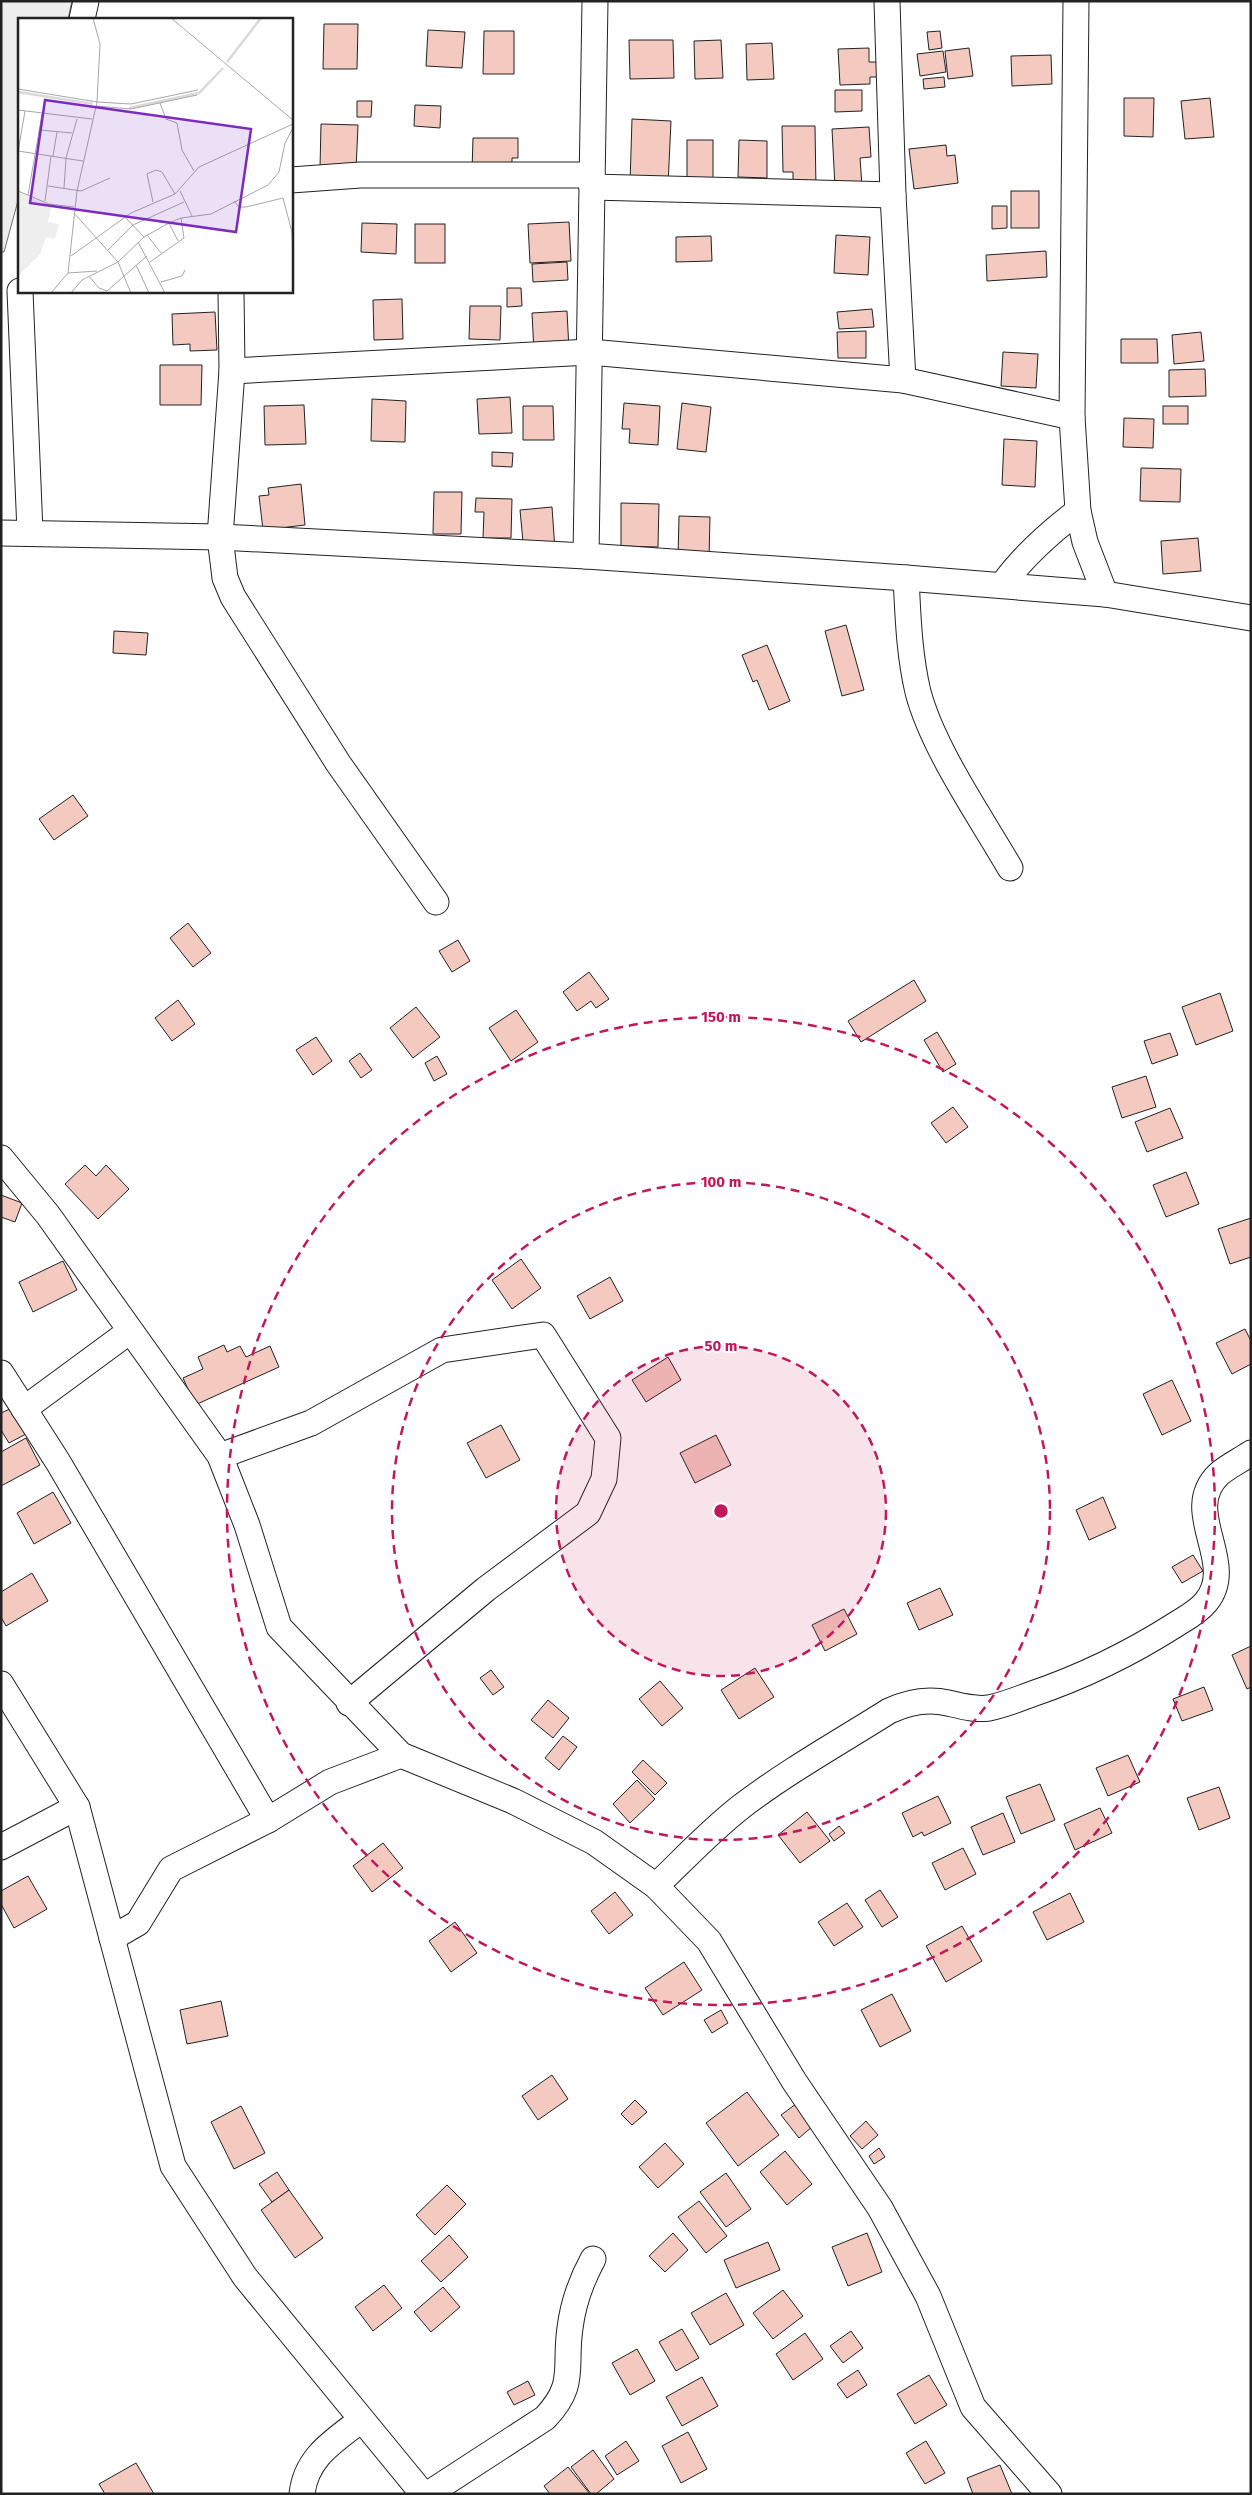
<svg xmlns="http://www.w3.org/2000/svg" width="1252" height="2495" font-family="'Fira Sans',sans-serif">
<style>
.green{fill:#eee;stroke:#6f6f6f}
.building{fill:#f3c9c0;stroke:#222}
.lines{fill:none;stroke-linecap:round;stroke-linejoin:round}
.minor-casing{stroke:#222;stroke-width:27}
.minor{stroke:#fff;stroke-width:25}
.ring{fill:none;stroke:#c2185b;stroke-width:2.5;stroke-dasharray:9 6}
.inset-river{fill:none;stroke:#d9d9d9;stroke-width:2.5}
.inset-road{fill:none;stroke:#a7a7a7;stroke-width:1}
.view{fill:#7b2cbf;fill-opacity:0.15;stroke:#7b2cbf;stroke-width:2.5}
.inset-edge{fill:none;stroke:#222;stroke-width:2.5}
.centre{fill:#c2185b;stroke:#fff;stroke-width:2.5}
.ring-label{font-size:15px;text-anchor:middle;font-weight:bold;fill:#c2185b;stroke:#fff;stroke-width:4;stroke-linejoin:round;paint-order:stroke}
</style>
<rect width="100%" height="100%" fill="#fff"/>
<polygon class="green" points="1,1 72,1 68,19 19,19 19,197 4,252 1,252"/>
<g class="building">
<polygon points="324,24 358,24 357,69 323,69"/>
<polygon points="428,30 465,32 462,68 426,66"/>
<polygon points="484,31 514,31 514,74 483,74"/>
<polygon points="940,31 942,48 929,50 927,32"/>
<polygon points="629,40 673,40 674,78 630,79"/>
<polygon points="721,40 723,78 695,79 694,41"/>
<polygon points="772,43 774,79 747,80 746,44"/>
<polygon points="869,48 869,62 878,62 879,77 870,77 870,84 840,85 838,49"/>
<polygon points="969,48 973,76 948,79 945,51"/>
<polygon points="943,51 946,72 920,76 917,54"/>
<polygon points="1051,55 1052,84 1012,86 1011,56"/>
<polygon points="944,77 945,87 924,89 923,79"/>
<polygon points="835,90 862,90 862,111 835,112"/>
<polygon points="1124,98 1154,98 1153,137 1124,136"/>
<polygon points="1210,98 1214,137 1185,139 1181,101"/>
<polygon points="357,101 372,101 371,117 357,117"/>
<polygon points="415,105 441,106 440,128 414,126"/>
<polygon points="632,119 671,121 668,185 630,183"/>
<polygon points="321,124 358,125 356,170 320,168"/>
<polygon points="782,126 815,126 816,189 793,189 793,172 783,172"/>
<polygon points="869,127 871,157 860,158 862,186 835,187 832,129"/>
<polygon points="473,138 518,138 518,158 512,158 512,172 472,171"/>
<rect x="687" y="140" width="26" height="40"/>
<polygon points="739,140 767,141 767,178 738,177"/>
<polygon points="946,145 947,156 955,155 958,183 914,189 909,149"/>
<rect x="1011" y="191" width="28" height="37"/>
<polygon points="992,206 1007,206 1007,228 992,229"/>
<polygon points="569,222 571,261 530,263 528,224"/>
<polygon points="362,223 397,224 396,254 361,252"/>
<rect x="415" y="224" width="30" height="39"/>
<polygon points="836,235 870,237 868,275 834,273"/>
<polygon points="711,236 712,261 676,262 676,237"/>
<polygon points="1046,251 1047,277 987,281 986,255"/>
<polygon points="567,262 568,280 533,282 532,264"/>
<polygon points="507,288 521,288 522,306 507,307"/>
<polygon points="402,299 403,339 374,340 373,300"/>
<polygon points="470,306 501,306 500,340 469,339"/>
<polygon points="872,309 874,327 839,329 837,312"/>
<polygon points="567,311 569,350 534,352 532,313"/>
<polygon points="215,312 217,350 190,351 190,344 173,345 172,314"/>
<polygon points="866,331 866,358 838,358 837,332"/>
<polygon points="1201,332 1204,361 1174,364 1172,335"/>
<polygon points="1121,339 1157,339 1158,363 1121,363"/>
<polygon points="1003,352 1038,354 1036,388 1001,386"/>
<polygon points="160,365 202,365 201,405 160,405"/>
<polygon points="1205,369 1206,396 1169,397 1169,370"/>
<polygon points="510,397 512,433 479,434 477,399"/>
<polygon points="372,399 406,401 405,442 371,441"/>
<polygon points="624,403 660,406 658,445 629,443 630,429 622,429"/>
<polygon points="682,403 711,407 706,452 677,449"/>
<polygon points="304,405 306,444 265,445 264,406"/>
<polygon points="523,406 553,406 554,440 523,440"/>
<rect x="1163" y="406" width="25" height="18"/>
<polygon points="1124,418 1154,419 1153,448 1123,447"/>
<polygon points="1004,439 1037,441 1035,487 1002,485"/>
<polygon points="492,452 513,453 512,467 492,466"/>
<polygon points="1141,468 1181,469 1180,502 1140,501"/>
<polygon points="301,484 305,525 263,530 259,496 269,495 268,488"/>
<polygon points="434,492 462,492 461,534 433,534"/>
<polygon points="476,498 512,499 511,538 483,538 484,512 475,512"/>
<polygon points="621,503 659,504 658,547 621,546"/>
<polygon points="552,507 555,550 523,542 520,510"/>
<polygon points="679,516 710,517 709,559 678,558"/>
<polygon points="1198,538 1201,571 1163,574 1161,541"/>
<polygon points="846,625 864,690 842,696 825,631"/>
<polygon points="114,631 148,633 146,655 113,653"/>
<polygon points="767,645 790,701 769,710 757,680 753,682 742,655"/>
<polygon points="73,795 88,816 54,840 39,819"/>
<polygon points="188,923 211,953 193,967 170,938"/>
<polygon points="458,940 470,961 452,972 439,951"/>
<polygon points="589,972 609,999 596,1008 591,1001 577,1011 563,992"/>
<polygon points="914,980 926,1001 861,1042 848,1021"/>
<polygon points="1220,993 1233,1031 1196,1045 1182,1007"/>
<polygon points="178,1000 195,1024 172,1041 155,1018"/>
<polygon points="416,1007 440,1037 413,1058 390,1028"/>
<polygon points="516,1010 538,1042 511,1061 489,1028"/>
<polygon points="937,1032 956,1064 943,1072 924,1040"/>
<polygon points="1170,1033 1178,1055 1152,1064 1144,1041"/>
<polygon points="316,1037 332,1061 313,1075 296,1050"/>
<polygon points="360,1053 372,1070 361,1078 349,1061"/>
<polygon points="437,1056 447,1074 434,1081 425,1063"/>
<polygon points="1146,1076 1156,1107 1122,1118 1112,1087"/>
<polygon points="953,1107 968,1127 946,1143 931,1123"/>
<polygon points="1170,1108 1183,1138 1147,1152 1135,1122"/>
<polygon points="85,1165 96,1176 106,1165 129,1189 98,1219 65,1184"/>
<polygon points="1186,1172 1199,1204 1166,1217 1153,1185"/>
<polygon points="1,1195 22,1203 15,1222 1,1217"/>
<polygon points="1251,1218 1251,1257 1230,1264 1218,1229"/>
<polygon points="521,1259 541,1288 512,1309 492,1280"/>
<polygon points="63,1261 77,1290 33,1312 19,1282"/>
<polygon points="610,1277 623,1301 590,1319 577,1296"/>
<polygon points="1245,1329 1251,1341 1251,1364 1232,1374 1216,1343"/>
<polygon points="224,1345 227,1352 240,1346 246,1357 270,1346 279,1367 195,1405 183,1378 203,1369 198,1357"/>
<polygon points="668,1357 681,1380 646,1402 632,1380"/>
<polygon points="1172,1380 1191,1421 1162,1435 1143,1394"/>
<polygon points="12,1408 26,1434 9,1443 1,1430 1,1413"/>
<polygon points="501,1425 520,1460 486,1478 467,1443"/>
<polygon points="716,1435 731,1465 695,1483 680,1453"/>
<polygon points="26,1438 40,1465 1,1486 1,1452"/>
<polygon points="53,1492 71,1523 34,1544 17,1513"/>
<polygon points="1103,1497 1116,1528 1089,1540 1076,1510"/>
<polygon points="1193,1555 1203,1571 1182,1583 1172,1567"/>
<polygon points="32,1573 48,1601 6,1626 1,1617 1,1592"/>
<polygon points="940,1588 953,1615 919,1630 907,1603"/>
<polygon points="844,1609 857,1634 825,1651 812,1625"/>
<polygon points="1251,1646 1251,1687 1247,1689 1232,1655"/>
<polygon points="755,1668 774,1697 739,1719 721,1690"/>
<polygon points="491,1670 504,1687 493,1695 480,1678"/>
<polygon points="660,1681 683,1708 662,1726 639,1699"/>
<polygon points="1204,1687 1213,1710 1182,1721 1173,1699"/>
<polygon points="548,1700 569,1718 553,1738 531,1720"/>
<polygon points="563,1736 577,1747 559,1770 545,1758"/>
<polygon points="1128,1755 1140,1782 1108,1796 1096,1768"/>
<polygon points="643,1760 667,1783 655,1795 632,1772"/>
<polygon points="637,1780 655,1799 630,1823 613,1804"/>
<polygon points="1040,1784 1055,1820 1021,1834 1006,1797"/>
<polygon points="1219,1787 1230,1818 1199,1830 1187,1798"/>
<polygon points="938,1796 951,1823 924,1836 922,1832 913,1837 902,1813"/>
<polygon points="1100,1808 1112,1833 1075,1850 1064,1824"/>
<polygon points="807,1812 830,1841 800,1863 778,1835"/>
<polygon points="1003,1813 1015,1842 983,1855 971,1827"/>
<polygon points="839,1826 845,1833 834,1841 829,1834"/>
<polygon points="383,1843 403,1868 372,1892 353,1866"/>
<polygon points="963,1848 976,1874 945,1890 932,1863"/>
<polygon points="28,1876 47,1909 14,1928 1,1904 1,1891"/>
<polygon points="880,1890 898,1917 882,1927 865,1900"/>
<polygon points="615,1892 633,1915 609,1934 591,1911"/>
<polygon points="1070,1893 1084,1922 1047,1940 1033,1912"/>
<polygon points="847,1903 863,1927 834,1946 818,1922"/>
<polygon points="455,1922 477,1953 451,1972 429,1941"/>
<polygon points="962,1926 982,1961 946,1982 926,1946"/>
<polygon points="684,1962 702,1990 663,2015 645,1988"/>
<polygon points="892,1994 911,2031 880,2047 861,2010"/>
<polygon points="221,2001 228,2036 187,2044 180,2010"/>
<polygon points="721,2010 728,2023 712,2033 704,2020"/>
<polygon points="552,2075 568,2099 538,2120 522,2096"/>
<polygon points="747,2092 779,2135 738,2166 706,2123"/>
<polygon points="635,2100 647,2112 632,2125 621,2114"/>
<polygon points="796,2104 813,2126 799,2138 781,2115"/>
<polygon points="241,2106 265,2153 234,2169 211,2122"/>
<polygon points="866,2121 878,2135 862,2149 850,2136"/>
<polygon points="665,2143 684,2164 658,2188 639,2167"/>
<polygon points="879,2148 885,2157 874,2164 869,2156"/>
<polygon points="785,2151 812,2184 787,2205 760,2172"/>
<polygon points="277,2172 289,2190 272,2202 259,2184"/>
<polygon points="726,2173 751,2209 726,2227 700,2192"/>
<polygon points="447,2185 466,2204 435,2235 416,2215"/>
<polygon points="289,2190 323,2238 295,2258 261,2210"/>
<polygon points="699,2201 727,2236 706,2253 678,2217"/>
<polygon points="673,2233 688,2250 665,2272 649,2256"/>
<polygon points="867,2233 882,2272 848,2286 832,2247"/>
<polygon points="449,2235 468,2257 441,2282 421,2261"/>
<polygon points="768,2242 780,2270 736,2288 724,2260"/>
<polygon points="384,2285 402,2308 373,2331 355,2307"/>
<polygon points="443,2287 460,2307 431,2332 414,2312"/>
<polygon points="783,2290 803,2316 773,2339 753,2313"/>
<polygon points="726,2293 744,2325 710,2345 691,2313"/>
<polygon points="682,2329 699,2358 676,2371 659,2342"/>
<polygon points="851,2331 863,2348 843,2363 830,2346"/>
<polygon points="805,2333 823,2359 793,2380 776,2354"/>
<polygon points="637,2349 655,2381 630,2395 612,2363"/>
<polygon points="858,2370 867,2385 847,2398 837,2384"/>
<polygon points="929,2375 947,2405 915,2424 897,2394"/>
<polygon points="702,2377 718,2406 682,2426 666,2397"/>
<polygon points="528,2381 535,2395 514,2405 507,2392"/>
<polygon points="688,2432 707,2469 681,2483 662,2446"/>
<polygon points="626,2441 639,2461 617,2475 605,2456"/>
<polygon points="926,2441 945,2473 925,2484 906,2453"/>
<polygon points="593,2450 614,2479 596,2494 591,2494 571,2467"/>
<polygon points="136,2463 154,2494 105,2494 99,2484"/>
<polygon points="1000,2465 1012,2494 973,2494 967,2478"/>
<polygon points="568,2467 590,2494 550,2494 544,2486"/>
</g>
<g class="lines">
<g class="minor-casing">
<g id="minor">
<polyline points="887,1 893,195 903,380"/>
<polyline points="1076,1 1072,417 1078,511 1085,542 1105,594"/>
<polyline points="82,19 86,1"/>
<polyline points="291,180 360,175 592,175"/>
<polyline points="592,187 893,195"/>
<polyline points="20,291 30,532"/>
<polyline points="231,291 232,371 220,537 225,578 233,597 338,763 436,902"/>
<polyline points="232,371 590,352 903,380 1072,417"/>
<polyline points="1,533 220,537 586,556 906,578 1105,594 1251,618"/>
<polyline points="586,556 595,1"/>
<path d="M906,578C908,616 909,654 918,692C933,749 980,816 1010,868"/>
<path d="M1003,584C1024,555 1049,533 1078,511"/>
<polyline points="1,1158 48,1215 220,1456 247,1525 279,1627 401,1755 513,1801 594,1842 656,1886 709,1941 794,2081 880,2208 928,2296 973,2407 1049,2494"/>
<polyline points="1,1373 58,1462 268,1820"/>
<polyline points="24,1409 130,1331"/>
<polyline points="220,1456 311,1423 442,1350 543,1335 608,1438 604,1479 588,1513 486,1589 349,1703"/>
<polyline points="1,1684 77,1807 173,2166 245,2277 423,2494"/>
<polyline points="1,1847 77,1807"/>
<path d="M656,1886C684,1859 711,1830 742,1806C788,1771 840,1742 889,1711C908,1702 927,1698 948,1703C961,1706 974,1710 989,1708C1004,1705 1018,1699 1032,1694C1082,1677 1131,1653 1175,1625C1186,1618 1198,1612 1206,1602C1239,1562 1179,1512 1219,1474C1228,1466 1241,1460 1251,1453"/>
<polyline points="112,1938 138,1923 171,1869 268,1820 330,1782 401,1755"/>
<path d="M302,2494C306,2457 334,2441 361,2420"/>
<path d="M428,2494L545,2418C577,2384 564,2369 570,2328C573,2304 581,2281 593,2259"/>
</g>
</g>
<use href="#minor" class="minor"/>
</g>
<circle cx="721" cy="1511" r="165" fill="#c2185b" fill-opacity=".12"/>
<g class="ring">
<circle cx="721" cy="1511" r="165"/>
<circle cx="721" cy="1511" r="329"/>
<circle cx="721" cy="1511" r="494"/>
</g>
<g transform="translate(18 18)">
<rect width="275" height="275" fill="#fff"/>
<path d="M0,174L33,188L30,204L41,206L37,221L28,219L22,236L0,258Z" fill="#eee"/>
<path class="inset-river" d="M209,44L243,0M0,74L75,86M111,90L181,75L205,50"/>
<path class="inset-road" d="M75,0L82,26L79,84L113,86L180,72M153,0L275,102M0,71L79,84L59,173L50,255M142,85L148,101L159,105L164,132L176,153M78,88L113,91L179,77M0,92L74,101M22,112L54,115M0,133L65,143M0,134L7,93M35,138L39,114M30,168L63,173L92,160M46,170L48,140L59,101M0,173L31,186L56,189M162,173L174,198M10,177L24,96M27,183L33,138M216,183L221,189H228L265,180L274,214L275,236M135,184L129,156L138,152L144,154L157,176M56,195L100,244L113,275M107,199L126,219M151,205L160,223M129,217L143,235M120,224L147,275M90,232L115,207L166,184M53,238L113,195L157,176L181,149L275,106M132,244L166,220L163,200M118,247L131,275M71,258L81,270L89,273L129,238M143,264L164,258L167,252M33,275L50,255L79,253M53,275L64,262L100,244L126,219L151,205L163,200L193,196L250,167L261,154L267,125L275,110"/>
<path class="view" d="M27,82L233,111L218,214L12,185Z"/>
<rect width="275" height="275" class="inset-edge"/>
</g>
<circle cx="721" cy="1511" r="8" class="centre"/>
<g class="ring-label">
<text x="721" y="1022">150 m</text>
<text x="721" y="1187">100 m</text>
<text x="721" y="1351">50 m</text>
</g>
<rect width="1252" height="2495" fill="none" stroke="#222222" stroke-width="5"/>
</svg>
